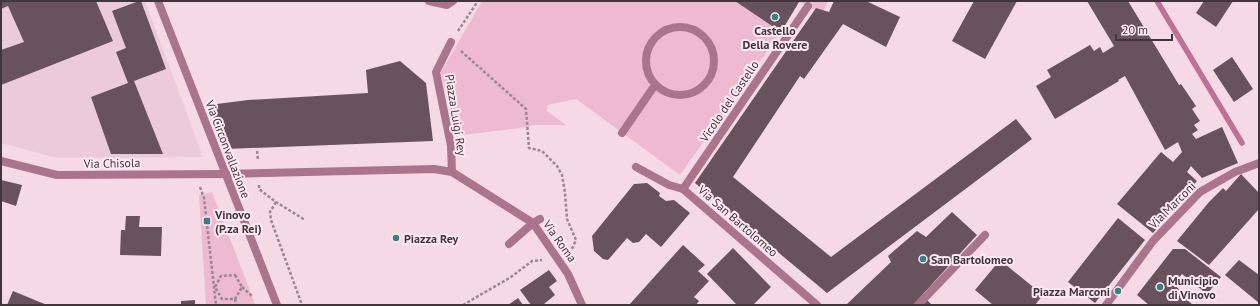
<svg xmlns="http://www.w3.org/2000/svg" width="1260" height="306" font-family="'PT Sans',sans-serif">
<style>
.built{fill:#eccbd8}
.green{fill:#eebad1}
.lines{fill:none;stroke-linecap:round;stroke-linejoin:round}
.stream{stroke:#bd7195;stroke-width:5.5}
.building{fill:#68525b}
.path{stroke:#9a888f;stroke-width:2.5;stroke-dasharray:3 2;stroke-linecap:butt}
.service{stroke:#aa748d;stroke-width:8}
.pedestrian{stroke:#aa748d;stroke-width:8}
.minor{stroke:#aa748d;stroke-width:8}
.tertiary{stroke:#aa748d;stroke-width:8}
.poi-dot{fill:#367f83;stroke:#ffe9f2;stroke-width:1.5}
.labels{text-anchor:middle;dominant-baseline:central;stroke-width:4;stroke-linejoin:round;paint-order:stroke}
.poi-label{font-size:12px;font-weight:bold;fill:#41373b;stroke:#ffe9f2;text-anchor:start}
.street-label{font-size:12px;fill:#41373b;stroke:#ffe9f2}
</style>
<rect width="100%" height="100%" fill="#f5dae5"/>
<polygon class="built" points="1,1 145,1 203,157 57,158 1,143"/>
<g class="green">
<polygon points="482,1 828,1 822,13 799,2 781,32 680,175 576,99 547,105 547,111 566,125 533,125 527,127 455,136 441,72"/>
<polygon points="212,192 252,296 255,305 206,305 199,195"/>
</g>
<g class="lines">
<polyline class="stream" points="1157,1 1242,143"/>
</g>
<g class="building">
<polygon points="1,1 96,1 113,41 1,85 1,50 24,42 8,6 1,9"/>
<polygon points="139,1 141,1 166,69 134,81 163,154 111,154 91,97 128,83 116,52 126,48 112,11"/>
<polygon points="735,1 798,1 799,2 781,32"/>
<polygon points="834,1 866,1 900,17 886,47 843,24 804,79 800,76 733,177 831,257 1016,119 1032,139 827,293 695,183 816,8 829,12"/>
<polygon points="974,1 1017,1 985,59 952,41"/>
<polygon points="1087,1 1128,1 1179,85 1181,84 1196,106 1192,109 1200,121 1194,125 1198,130 1192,134 1196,139 1222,127 1238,163 1202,178 1191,166 1187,172 1197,181 1153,233 1117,204 1161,152 1173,162 1182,152 1178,142 1165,150 1125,76 1118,80 1119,81 1055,119 1036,86 1051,77 1047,70 1090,45 1094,51 1100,47 1103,53 1114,46"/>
<polygon points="1204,1 1233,1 1216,27 1196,13"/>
<polygon points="1232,57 1253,89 1234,102 1213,70"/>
<polygon points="400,61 426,83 433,141 226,149 209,105 248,100 368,93 366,70"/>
<polygon points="1241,174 1259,193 1259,209 1209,265 1177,241 1209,202 1223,188 1226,191"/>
<polygon points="1,180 22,185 16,206 1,201"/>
<polygon points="647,183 660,193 659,196 666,201 674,200 690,213 661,247 646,234 639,242 633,243 627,238 608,260 603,259 594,251 592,236 634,184"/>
<polygon points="952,212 977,235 913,305 846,305 891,262 888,256 917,231 926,237"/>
<polygon points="126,216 140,216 139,227 162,227 161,256 120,255 121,230 125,230"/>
<polygon points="1118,218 1145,240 1095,303 1068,282"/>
<polygon points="683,245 705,265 698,271 709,281 694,297 699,301 696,305 629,305"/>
<polygon points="733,248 771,287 753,305 737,305 707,274"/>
<polygon points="1173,249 1185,249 1221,277 1207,294 1182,274 1173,284 1180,290 1178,292 1193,305 1149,305 1137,295"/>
<polygon points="1000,260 1043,295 1035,305 993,305 975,290"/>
<polygon points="1239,260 1259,275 1259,303 1225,275"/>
<polygon points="549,270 557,281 549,287 555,295 544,304 545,305 531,305 520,290"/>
<polygon points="13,291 47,305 7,305"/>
<polygon points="518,298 523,305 508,305"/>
<polygon points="195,300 195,305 181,305 181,301"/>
<polygon points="927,300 932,305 923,305"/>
</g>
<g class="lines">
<g class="path">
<polyline points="458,31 478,1"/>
<polyline points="461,51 526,109 529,148 542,151 557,166 562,175 565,193 567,219 576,240 573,247 569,252"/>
<polyline points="257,151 258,160"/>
<polyline points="259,185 259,189 276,202 305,220"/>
<polyline points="200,187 204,198 216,305"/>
<polyline points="276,202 270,212 271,220 302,305"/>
<polygon points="235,275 242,287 235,299 222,299 215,287 221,276"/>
<polyline points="242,287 252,296"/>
<polyline points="235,299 236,305"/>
<polyline points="463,305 511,277 532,261 542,260"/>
</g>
<g class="service">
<circle cx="680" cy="61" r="34"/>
<polyline points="622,133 655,85"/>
<polyline points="683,189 808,6"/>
<polyline points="533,223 540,219"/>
</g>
<g class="pedestrian">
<polyline points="451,42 436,72 451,146 452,172"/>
<polyline points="636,167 669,185 683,189 817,305"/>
<polyline points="918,305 985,235"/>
</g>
<g class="minor">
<polyline points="429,1 447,5 453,1"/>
<polyline points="1,161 57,175 225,174 434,169 452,172 533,223 568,274 582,305"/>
<polyline points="509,244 533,223"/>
<polyline points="1106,305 1153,241 1200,192 1235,172 1259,163"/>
</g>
<polyline class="tertiary" points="158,1 277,305"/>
</g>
<g class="poi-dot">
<circle cx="775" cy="17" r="4"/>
<rect x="203" y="217" width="8" height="8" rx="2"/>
<circle cx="396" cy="238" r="4"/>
<circle cx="923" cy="259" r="4"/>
<circle cx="1160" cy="287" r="4"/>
<circle cx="1118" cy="291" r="4"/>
</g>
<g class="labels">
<g class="poi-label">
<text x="775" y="30" text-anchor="middle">Castello<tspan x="775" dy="14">Della Rovere</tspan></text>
<text x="215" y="214">Vinovo<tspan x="215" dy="14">(P.za Rei)</tspan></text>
<text x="404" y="238">Piazza Rey</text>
<text x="931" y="259">San Bartolomeo</text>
<text x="1168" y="280">Municipio<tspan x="1168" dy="14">di Vinovo</tspan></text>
<text x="1110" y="291" text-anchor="end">Piazza Marconi</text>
</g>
<g class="street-label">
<text transform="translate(729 101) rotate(-56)">Vicolo del Castello</text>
<text transform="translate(456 115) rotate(81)">Piazza Luigi Rey</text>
<text transform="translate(228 149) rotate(69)">Via Circonvallazione</text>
<text transform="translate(112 163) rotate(-1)">Via Chisola</text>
<text transform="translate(1172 205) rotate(-45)">Via Marconi</text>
<text transform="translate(738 221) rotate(41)">Via San Bartolomeo</text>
<text transform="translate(560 241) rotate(55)">Via Roma</text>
</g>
</g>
<rect width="1260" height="306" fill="none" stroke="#41373b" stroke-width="4"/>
<path d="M1116 34v6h56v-6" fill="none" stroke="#41373b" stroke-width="2"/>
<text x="1122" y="34" font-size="12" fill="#41373b" stroke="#ffe9f2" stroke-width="3" paint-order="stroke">20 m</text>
</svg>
